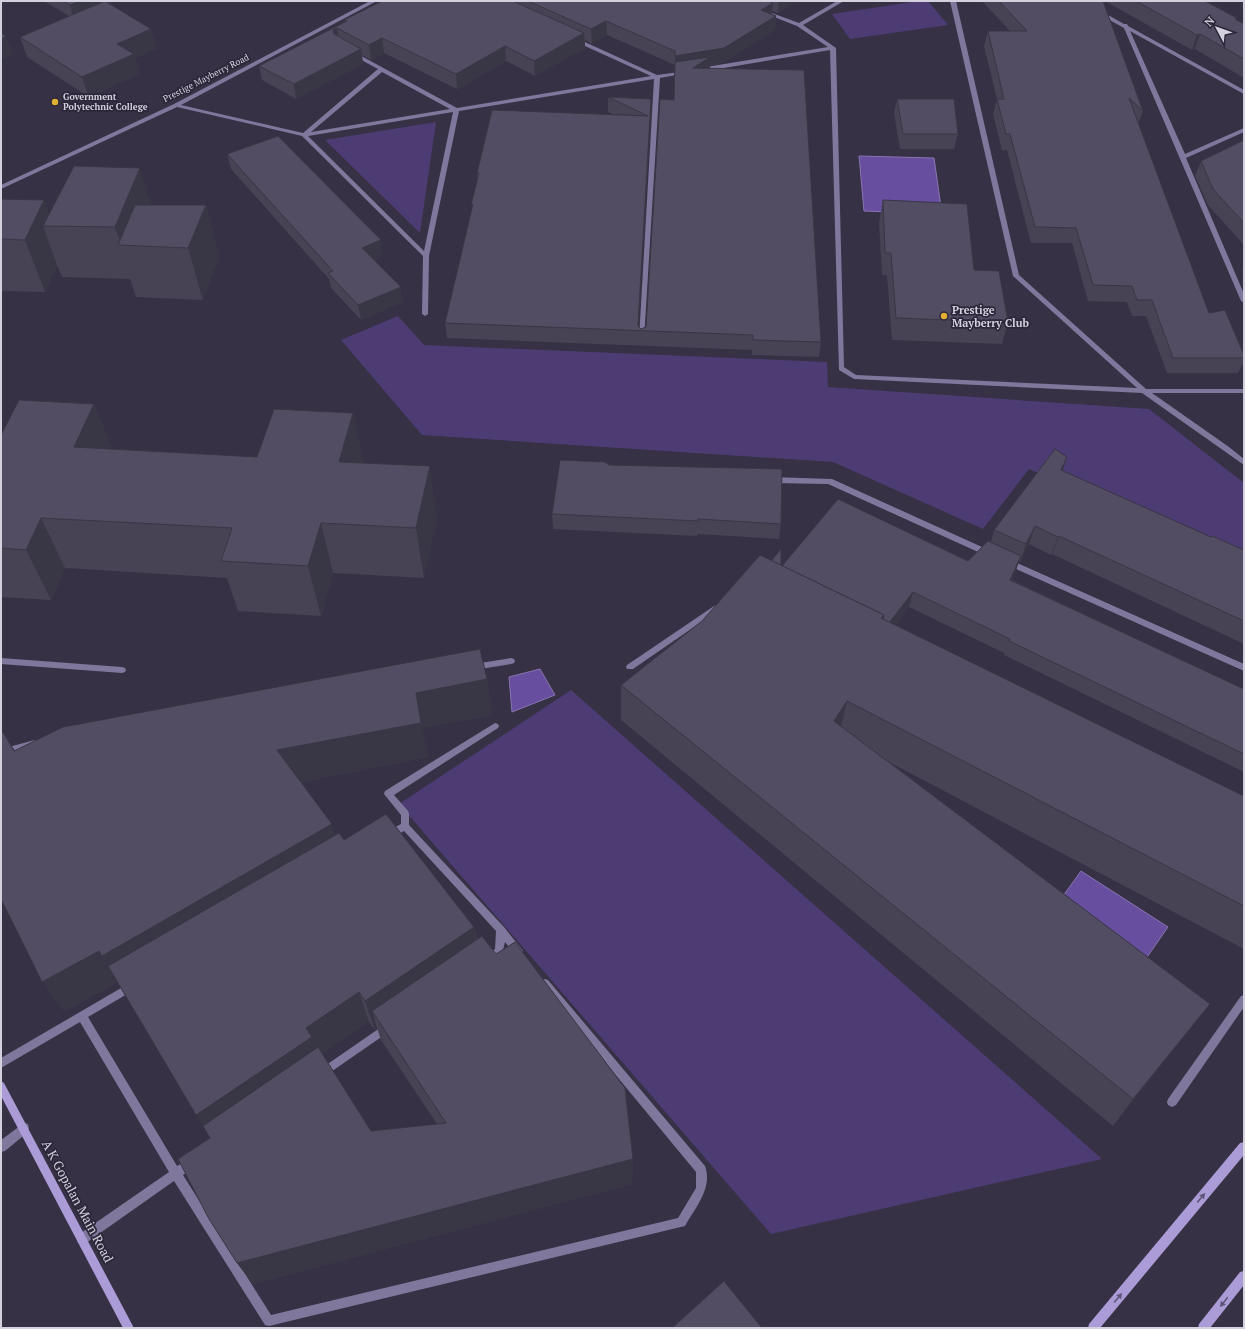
<svg xmlns="http://www.w3.org/2000/svg" width="1245" height="1329" font-family="'PT Serif',serif">
<style>
.green{fill:#4d3c74}
.water{fill:#674e9e;stroke:#8875b1}
.lines{fill:none;stroke-linecap:round;stroke-linejoin:round}
.lane{fill:#80779c;fill-rule:evenodd}
.street{fill:#80779c;fill-rule:evenodd}
.secondary{fill:#ab9cd7;fill-rule:evenodd}
.wall{fill:#474254;fill-rule:evenodd}
.shaded-wall{fill:#393645}
.building{fill:#524d62;stroke:#393645}
.oneway{fill:#5f5679}
.poi-dot{fill:#e0b034;stroke:#2c273a;stroke-width:1.5}
.labels{text-anchor:middle;dominant-baseline:central;stroke-width:3.5;stroke-linejoin:round;paint-order:stroke}
.far-street-label{font-size:9px;fill:#d4d1de;stroke:#2c273a}
.far-poi-label{font-size:9px;font-weight:bold;fill:#d4d1de;stroke:#2c273a;text-anchor:start}
.poi-label{font-size:11px;font-weight:bold;fill:#d4d1de;stroke:#2c273a;text-anchor:start}
.near-street-label{font-size:13px;fill:#d4d1de;stroke:#2c273a}
</style>
<rect width="100%" height="100%" fill="#363144"/>
<g class="green">
<polygon points="919,1 928,1 948,25 850,39 832,14"/>
<polygon points="436,122 420,233 325,140"/>
<polygon points="398,316 424,345 827,362 828,387 1149,409 1244,483 1244,562 1029,469 983,529 833,462 422,435 341,340"/>
<polygon points="571,690 1102,1159 771,1234 399,804"/>
</g>
<g class="water">
<polygon points="859,156 934,158 942,214 864,211"/>
<polygon points="540,669 555,695 512,712 509,677"/>
<polygon points="1081,871 1168,927 1145,960 1058,903"/>
</g>
<g class="lines">
<g class="lane">
<polygon points="720,602 723,603 724,605 723,607 633,669 627,669 626,667 627,665"/>
<polygon points="1,658 122,667 125,668 126,670 125,672 122,673 1,664"/>
<polygon points="511,658 514,659 515,661 514,663 511,664 474,670 471,669 470,667 471,665 474,664"/>
<path d="M495,723L498,724L499,726L498,728L394,795L408,811L409,814V825L504,927L523,951L521,954L518,955L515,954L505,942L502,954L487,963L484,962L482,959L484,956L495,949L496,931L404,831C399,834 392,840 386,838L385,835L386,832L401,824V815L384,794L385,791Z"/>
<polygon points="35,740 38,741 39,743 38,745 1,755 1,749"/>
<path d="M545,979L548,980L705,1166C713,1188 695,1208 685,1226L269,1326L265,1325L174,1181L86,1243L82,1244L78,1243L77,1239L78,1235L169,1172L80,1022L1,1068V1058L128,984L131,983L134,984L136,987L134,990L88,1017L177,1166L191,1158L195,1159L196,1163L195,1167L183,1175L271,1315L678,1218L696,1188V1172L542,986L540,983L542,980Z"/>
<polygon points="1244,995 1244,1007 1176,1105 1172,1107 1168,1105 1167,1102 1168,1099 1241,996"/>
<polygon points="387,1023 390,1025 392,1028 390,1031 325,1076 322,1078 319,1076 317,1073 319,1070"/>
</g>
<g class="street">
<path d="M370,1H377L181,105L303,133L378,69L352,55L351,54L354,52L457,108L651,76L574,41V39L576,38L657,75L687,71V73L660,78L644,340H640L639,339L654,79L459,111L429,256L428,314L425,316L422,314L423,256L302,136L177,107L1,189V185L174,104ZM382,72L450,109L311,132ZM453,112L424,251L308,136Z"/>
<polygon points="837,1 844,1 803,25 836,48 844,367 856,375 1137,388 1013,276 950,1 956,1 1019,275 1146,389 1244,389 1244,393 1152,393 1229,447 1244,459 1244,465 1142,393 854,379 839,370 830,50 700,72 697,70 700,68 828,47 797,26 764,13 769,12 799,23"/>
<polygon points="1097,11 1101,11 1124,24 1127,24 1128,26 1244,90 1244,94 1242,93 1130,31 1185,154 1244,128 1244,132 1186,158 1244,294 1244,303 1241,301 1124,28 1097,13"/>
<polygon points="771,477 832,479 993,552 994,554 993,556 987,556 828,484 771,483 767,480"/>
<polygon points="1008,559 1244,664 1244,671 1005,564 1004,562 1005,560"/>
<polygon points="24,1123 28,1124 29,1128 28,1132 5,1151 1,1152 1,1140"/>
</g>
<g class="secondary">
<polygon points="1,1081 4,1083 134,1328 123,1328 1,1096"/>
<polygon points="1244,1142 1244,1155 1100,1328 1088,1328 1089,1324 1240,1143"/>
<polygon points="1244,1271 1244,1285 1210,1328 1198,1328 1199,1324 1240,1272"/>
</g>
</g>
<g class="wall">
<polygon points="44,1 110,1 111,4 110,4 151,29 156,49 135,58 139,74 89,97 27,57 20,37 69,16"/>
<polygon points="382,1 797,1 778,13 772,11 772,14 776,16 775,30 723,63 710,65 710,68 821,342 819,357 752,355 752,350 447,338 445,323 472,210 477,179 477,173 615,115 608,112 608,97 651,113 638,326 641,329 646,327 674,100 675,65 607,35 592,44 585,40 585,48 535,76 506,61 457,89 384,53 371,60 362,55 363,64 296,99 262,80 259,66 345,22 344,20"/>
<polygon points="982,1 1103,1 1143,111 1138,124 1209,313 1244,355 1244,361 1238,373 1167,373 1146,316 1132,316 1127,302 1088,301 1072,243 1031,243 1007,150 1002,150 993,114 997,99 984,46 988,31 1010,31"/>
<polygon points="1105,1 1205,1 1237,18 1236,20 1244,24 1244,78 1195,49 1192,50"/>
<polygon points="897,99 958,134 954,149 900,149 894,113"/>
<polygon points="1244,140 1244,245 1208,205 1195,176 1201,161"/>
<polygon points="227,154 383,256 374,260 403,302 361,320 331,288 329,279 231,169"/>
<polygon points="1,199 49,213 152,205 206,205 219,257 203,300 136,297 130,279 62,277 57,265 45,292 1,291"/>
<polygon points="883,200 974,270 1008,322 1002,344 892,340 887,275 882,275 879,222"/>
<polygon points="1244,267 1244,275 1242,272"/>
<polygon points="94,404 112,449 257,457 353,413 363,463 437,517 424,578 333,573 321,616 238,611 227,578 65,568 51,600 1,597 1,435"/>
<polygon points="1067,457 1062,471 1211,537 1244,550 1244,644 1052,554 1051,555 1029,544 1020,562 1019,561 1016,570 1012,580 1244,689 1244,772 1004,655 1004,653 909,607 895,625 1244,796 1244,949 889,762 1210,1004 1113,1126 621,720 621,685 781,565 783,566 968,561 991,542 994,530"/>
<polygon points="609,465 781,524 779,539 698,534 697,536 553,529 552,514"/>
<path d="M487,679L492,715L422,728L428,757L301,782L335,834L474,927L477,939L633,1159L632,1184L253,1284L237,1263L210,1138L203,1125L117,982L64,1012L3,732L15,751ZM369,1022L375,1030L377,1028L381,1040L437,1124L371,1131L322,1054Z"/>
</g>
<g class="shaded-wall">
<polygon points="80,1 110,1 111,4 74,20 70,5"/>
<polygon points="779,1 797,1 778,13"/>
<polygon points="773,3 771,17 761,10"/>
<polygon points="776,16 775,30 723,63 710,65 709,71 675,71 675,56"/>
<polygon points="606,21 607,35 592,44 591,29"/>
<polygon points="337,28 340,43 335,45 333,30"/>
<polygon points="151,29 156,49 135,58 139,74 89,97 82,77 117,44"/>
<polygon points="584,33 585,48 535,76 534,61"/>
<polygon points="1200,34 1195,49 1192,50 1197,35"/>
<polygon points="6,36 13,55 1,60 1,39"/>
<polygon points="382,38 384,53 371,60 369,45"/>
<polygon points="505,46 506,61 457,89 456,74"/>
<polygon points="361,49 363,64 296,99 294,84"/>
<polygon points="651,99 651,113 638,331"/>
<polygon points="140,168 156,220 121,245 115,227"/>
<polygon points="44,200 54,226 43,226 57,265 45,292 25,240"/>
<polygon points="206,205 219,257 203,300 188,248"/>
<polygon points="381,240 383,256 365,263 362,248"/>
<polygon points="401,287 403,302 361,320 358,305"/>
<polygon points="94,404 115,456 74,447"/>
<polygon points="353,413 364,464 339,462"/>
<polygon points="1067,457 1061,475 1061,470"/>
<polygon points="430,466 437,517 424,578 416,528"/>
<polygon points="41,518 65,568 51,600 26,550"/>
<polygon points="321,523 333,573 321,616 308,566"/>
<polygon points="1035,526 1029,544 1020,562 1026,544"/>
<polygon points="1059,536 1052,554 1051,555 1058,537"/>
<polygon points="1021,556 1016,570 1005,594 1010,580"/>
<polygon points="913,592 909,607 881,644 884,630"/>
<polygon points="487,679 492,715 422,728 428,757 289,784 277,750 416,693"/>
<polygon points="847,701 839,736 834,721"/>
<polygon points="3,732 24,766 14,751"/>
<polygon points="332,824 342,857 118,981 64,1012 42,982 99,951"/>
<polygon points="474,927 480,958 372,1011 377,1028 375,1030 365,1001"/>
<polygon points="359,992 369,1022 320,1056 213,1141 196,1115 306,1028"/>
<polygon points="1210,1004 1187,1033 1113,1126 1133,1099"/>
<polygon points="633,1159 632,1184 253,1284 237,1263"/>
</g>
<g class="building">
<polygon points="63,1 80,1 70,5"/>
<polygon points="105,1 151,29 117,44 134,54 82,77 20,37"/>
<polygon points="382,1 513,1 584,33 534,61 505,46 456,74 382,38 369,45 337,28 333,30 334,34 361,49 294,84 259,66 347,21 344,20"/>
<polygon points="528,1 768,1 773,3 761,10 776,16 724,48 675,56 675,51 606,21 591,29"/>
<polygon points="999,1 1103,1 1143,111 1129,98 1209,313 1225,310 1244,355 1244,358 1173,358 1152,300 1137,300 1132,286 1093,285 1076,228 1035,227 1010,134 1006,134 997,99 1004,99 988,31 1027,31"/>
<polygon points="1136,1 1205,1 1237,18 1235,19 1244,24 1244,59 1200,34 1197,35"/>
<polygon points="1,33 6,36 1,39"/>
<polygon points="710,57 693,68 804,70 821,342 753,340 753,335 445,323 473,204 471,205 479,173 477,173 492,110 648,116 608,97 651,99 638,326 641,329 646,327 660,99 674,100 675,62"/>
<polygon points="897,99 954,99 958,134 903,134"/>
<polygon points="278,136 381,240 362,248 401,287 358,305 328,273 333,271 227,154"/>
<polygon points="1244,140 1244,223 1213,189 1201,161"/>
<polygon points="74,166 140,168 115,227 43,226"/>
<polygon points="1,199 44,200 25,240 1,239"/>
<polygon points="883,200 967,204 974,270 999,271 1008,322 896,318 891,253 885,253"/>
<polygon points="135,205 206,205 188,248 118,245"/>
<polygon points="19,400 94,404 74,447 257,457 274,409 353,413 339,462 430,466 416,528 321,523 308,566 221,561 232,528 41,518 26,550 1,548 1,435"/>
<polygon points="1055,449 1067,457 1061,470 1211,537 1212,536 1244,550 1244,621 1059,536 1058,537 1035,526 1026,544 994,530"/>
<polygon points="560,460 605,462 609,465 782,469 781,524 698,519 698,521 552,514"/>
<polygon points="838,499 968,561 988,541 1021,556 1010,580 1244,689 1244,754 1009,641 1010,639 913,592 889,623 883,619 884,615 782,566"/>
<polygon points="781,549 781,565 771,561"/>
<polygon points="760,555 884,615 881,618 1244,796 1244,906 847,701 834,721 1210,1004 1133,1099 621,685 702,621"/>
<polygon points="480,649 487,679 416,693 421,723 277,750 332,824 102,956 99,951 42,982 1,899 1,733 3,732 14,751 63,727"/>
<polygon points="386,814 474,927 365,1001 359,992 306,1028 312,1037 196,1115 108,966 339,833 344,840"/>
<polygon points="482,936 496,954 515,942 625,1088 633,1159 237,1263 209,1219 178,1159 210,1138 203,1126 318,1047 371,1131 446,1123 372,1011"/>
<polygon points="724,1281 762,1328 672,1328"/>
</g>
<defs><path id="oneway-solid" d="M-6-.8H1V-3.2L6.5 0L1 3.2V.8H-6Z"/></defs>
<g class="oneway">
<use href="#oneway-solid" transform="translate(1201 1198) rotate(-50)"/>
<use href="#oneway-solid" transform="translate(1118 1298) rotate(-50)"/>
<use href="#oneway-solid" transform="translate(1224 1302) rotate(128)"/>
</g>
<g class="poi-dot">
<circle cx="55" cy="102" r="4"/>
<circle cx="944" cy="316" r="4"/>
</g>
<g class="labels">
<g class="far-street-label">
<text transform="translate(206 78) rotate(-27)">Prestige Mayberry Road</text>
</g>
<g class="far-poi-label">
<text x="63" y="97">Government<tspan x="63" dy="10">Polytechnic College</tspan></text>
</g>
<g class="poi-label">
<text x="952" y="310">Prestige<tspan x="952" dy="13">Mayberry Club</tspan></text>
</g>
<g class="near-street-label">
<text transform="translate(78 1201) rotate(62)">A K Gopalan Main Road</text>
</g>
</g>
<rect width="1245" height="1329" fill="none" stroke="#d4d1de" stroke-width="4"/>
<g transform="translate(1217 28) rotate(311)" stroke="#2c273a" stroke-width="3" paint-order="stroke">
<path d="M0-3L7 15L0 10L-7 15Z" fill="#d4d1de"/>
<text y="-6" font-size="11" font-weight="bold" text-anchor="middle" fill="#d4d1de">N</text>
</g>
</svg>
